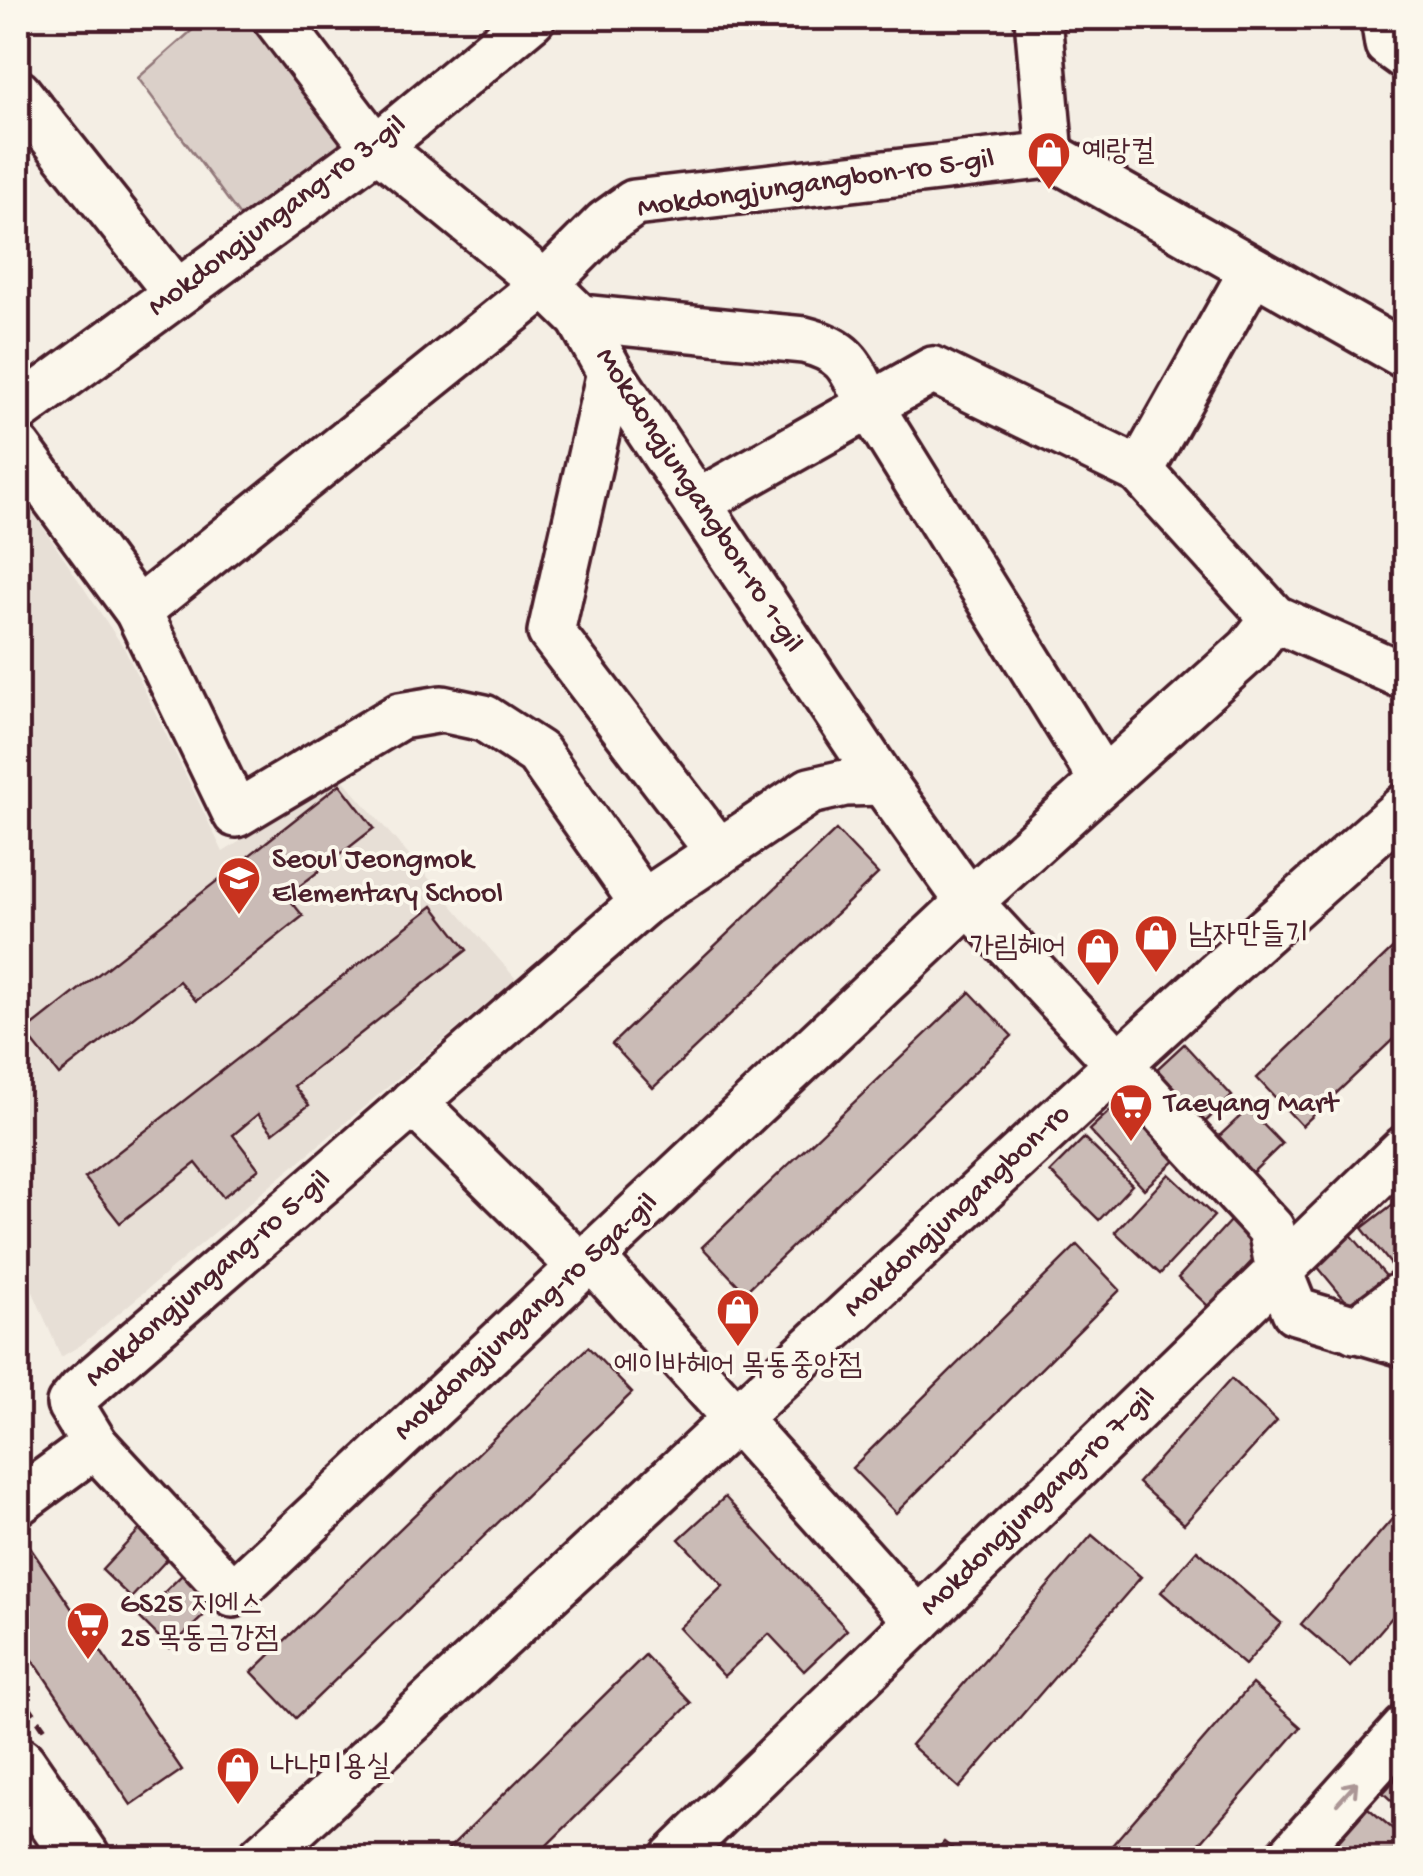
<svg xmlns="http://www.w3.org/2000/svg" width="1423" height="1876" font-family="'Gochi Hand','Poor Story',sans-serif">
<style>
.built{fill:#e7dfd6}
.park{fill:#dbd0c9;stroke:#92787a;stroke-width:2.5}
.building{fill:#cabbb6;stroke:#4a1f2b;stroke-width:2.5}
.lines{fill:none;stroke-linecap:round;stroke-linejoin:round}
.minor-casing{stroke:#4a1f2b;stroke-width:52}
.major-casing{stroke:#4a1f2b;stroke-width:62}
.path{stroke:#4a1f2b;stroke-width:6;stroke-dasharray:10 8;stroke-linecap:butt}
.minor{stroke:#fbf7ec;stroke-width:45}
.major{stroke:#fbf7ec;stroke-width:55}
.oneway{stroke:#ab9695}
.labels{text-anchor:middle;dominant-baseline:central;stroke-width:8;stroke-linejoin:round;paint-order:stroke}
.poi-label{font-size:30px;fill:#4a1f2b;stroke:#fbf7ec;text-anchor:start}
.street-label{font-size:30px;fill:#4a1f2b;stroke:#fbf7ec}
</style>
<rect width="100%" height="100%" fill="#f4eee4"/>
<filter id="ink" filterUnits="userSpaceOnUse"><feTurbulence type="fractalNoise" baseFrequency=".01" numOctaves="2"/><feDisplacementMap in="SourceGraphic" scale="20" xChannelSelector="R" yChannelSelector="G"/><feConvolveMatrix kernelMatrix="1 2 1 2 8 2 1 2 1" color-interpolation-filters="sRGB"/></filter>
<g filter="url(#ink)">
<polygon class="built" points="18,490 124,648 223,852 341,777 516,979 81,1345 61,1357 18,1257"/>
<polygon class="park" points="206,18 251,18 350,150 248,227 138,78"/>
<g class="building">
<polygon points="340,784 374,828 287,896 303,916 196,1001 179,981 59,1075 25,1032"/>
<polygon points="836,830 878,874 653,1088 612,1044"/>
<polygon points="433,906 467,950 294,1086 309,1105 273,1133 258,1114 233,1135 259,1169 223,1197 196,1163 120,1223 85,1178"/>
<polygon points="1406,936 1406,1027 1302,1126 1257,1078"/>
<polygon points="970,992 1012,1036 745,1292 702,1247"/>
<polygon points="1184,1044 1232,1096 1196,1131 1156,1089 1157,1069"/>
<polygon points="1115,1106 1136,1112 1178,1158 1144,1189 1089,1130"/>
<polygon points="1248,1109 1282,1144 1248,1177 1214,1141"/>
<polygon points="1084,1138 1132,1185 1099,1220 1050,1172"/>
<polygon points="1169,1174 1214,1216 1160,1274 1115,1232"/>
<polygon points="1406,1194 1406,1273 1401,1277 1362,1228"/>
<polygon points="1230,1221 1251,1241 1253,1260 1209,1307 1178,1278"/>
<polygon points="1347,1230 1391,1282 1355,1312 1312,1260"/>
<polygon points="1077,1245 1120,1290 896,1513 852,1468"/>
<polygon points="588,1347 632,1393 296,1718 252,1672"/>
<polygon points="1231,1379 1277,1421 1184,1524 1138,1483"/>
<polygon points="725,1497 847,1630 804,1671 769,1634 724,1676 679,1628 723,1586 679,1539"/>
<polygon points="1406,1503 1406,1601 1350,1666 1301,1624"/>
<polygon points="142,1527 171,1555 131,1598 102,1570"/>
<polygon points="1092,1535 1141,1577 959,1788 911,1745"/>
<polygon points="29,1546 182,1770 131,1805 18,1638 18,1554"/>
<polygon points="1197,1550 1281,1623 1245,1665 1161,1592"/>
<polygon points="186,1571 217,1603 170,1648 139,1617"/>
<polygon points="645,1655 691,1703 534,1858 439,1858"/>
<polygon points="1252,1684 1301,1727 1187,1858 1101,1858"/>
<polygon points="1406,1768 1406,1814 1383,1793"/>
<polygon points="1368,1808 1406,1840 1392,1858 1324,1858"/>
<polygon points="944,1842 964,1858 930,1858"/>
</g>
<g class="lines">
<g class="minor-casing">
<g id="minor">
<polyline points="276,18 369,140 545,284 580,318 610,372 883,782 969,902 1271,1229 1279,1271 1295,1311 1406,1344"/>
<polyline points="1038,18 1050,155"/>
<polyline points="1384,18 1388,44 1406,57"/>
<polyline points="18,93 177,293"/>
<path d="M580,318L804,340C848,351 851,367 870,406L1103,781"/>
<polyline points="610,372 551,632 719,852"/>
<polyline points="18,410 377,147 532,18"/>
<polyline points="18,448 138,611 236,814 400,716 442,709 484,718 538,753 643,903"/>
<polyline points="1140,471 1253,270"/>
<polyline points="697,503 933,370 1140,471 1274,618 1406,677"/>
<polyline points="138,611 545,284 606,223 634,203 1050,155 1406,356"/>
<polyline points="413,1102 581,1267"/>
<polyline points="591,1257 918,1621"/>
<polyline points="1355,1330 1406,1292"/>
<polyline points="95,1445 233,1594 969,902 1250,649 1274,618"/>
<polyline points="18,1502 95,1445 70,1404 81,1391 643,903 810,791 845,783 883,782"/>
<path d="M261,1858C644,1510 1016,1149 1406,806"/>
<polyline points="673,1858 1406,1148"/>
<polyline points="1289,1858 1406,1728"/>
</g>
</g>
<g class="major-casing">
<polyline id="major" points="18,1765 82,1858"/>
</g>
<polyline class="path" points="18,1691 45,1730"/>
<use href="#minor" class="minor"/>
<use href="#major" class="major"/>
</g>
<defs><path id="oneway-shaft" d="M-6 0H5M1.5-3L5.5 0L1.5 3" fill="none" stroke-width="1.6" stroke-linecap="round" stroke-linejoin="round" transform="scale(2.5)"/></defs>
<use class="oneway" href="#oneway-shaft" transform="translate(1347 1793) rotate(-48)"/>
</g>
<defs>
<g id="shop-pin" transform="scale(2.25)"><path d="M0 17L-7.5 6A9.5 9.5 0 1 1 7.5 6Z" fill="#c8321e" stroke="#fbf7ec"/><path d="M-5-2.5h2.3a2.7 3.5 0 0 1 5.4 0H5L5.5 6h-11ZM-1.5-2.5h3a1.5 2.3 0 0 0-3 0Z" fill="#fff"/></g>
<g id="school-pin" transform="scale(2.25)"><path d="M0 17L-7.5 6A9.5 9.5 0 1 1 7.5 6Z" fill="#c8321e" stroke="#fbf7ec"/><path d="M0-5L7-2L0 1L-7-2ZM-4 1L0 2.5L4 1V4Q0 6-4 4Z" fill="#fff"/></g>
<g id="supermarket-pin" transform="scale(2.25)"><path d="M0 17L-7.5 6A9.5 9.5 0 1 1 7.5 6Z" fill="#c8321e" stroke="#fbf7ec"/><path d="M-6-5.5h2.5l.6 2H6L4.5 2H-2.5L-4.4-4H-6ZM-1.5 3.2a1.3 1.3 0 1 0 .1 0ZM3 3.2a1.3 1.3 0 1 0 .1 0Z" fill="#fff"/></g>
</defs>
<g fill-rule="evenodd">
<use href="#shop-pin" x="1049" y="153"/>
<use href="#school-pin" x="239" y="878"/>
<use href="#shop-pin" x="1156" y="936"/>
<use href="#shop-pin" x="1098" y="949"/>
<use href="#supermarket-pin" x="1131" y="1105"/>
<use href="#shop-pin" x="738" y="1310"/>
<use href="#supermarket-pin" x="88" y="1623"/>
<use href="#shop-pin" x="238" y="1768"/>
</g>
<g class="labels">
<g class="poi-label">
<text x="1082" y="153">예랑컬</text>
<text x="272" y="861">Seoul Jeongmok<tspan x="272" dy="34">Elementary School</tspan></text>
<text x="1188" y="936">남자만들기</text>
<text x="1066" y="949" text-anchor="end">가림헤어</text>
<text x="1164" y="1105">Taeyang Mart</text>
<text x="738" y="1367" text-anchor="middle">에이바헤어 목동중앙점</text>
<text x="120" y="1606">GS25 지에스<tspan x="120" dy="34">25 목동금강점</tspan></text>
<text x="270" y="1768">나나미용실</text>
</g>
<g class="street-label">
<text transform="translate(816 185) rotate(-8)">Mokdongjungangbon-ro 5-gil</text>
<text transform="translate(278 217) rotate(-37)">Mokdongjungang-ro 3-gil</text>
<text transform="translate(698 501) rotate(57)">Mokdongjungangbon-ro 1-gil</text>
<text transform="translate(958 1212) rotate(-43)">Mokdongjungangbon-ro</text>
<text transform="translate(209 1280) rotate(-41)">Mokdongjungang-ro 5-gil</text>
<text transform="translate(527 1318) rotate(-43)">Mokdongjungang-ro 5ga-gil</text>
<text transform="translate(1039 1503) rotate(-44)">Mokdongjungang-ro 7-gil</text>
</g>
</g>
<rect width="1423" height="1876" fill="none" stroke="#fbf7ec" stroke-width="60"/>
<rect x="30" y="30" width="1363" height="1816" fill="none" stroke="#4a1f2b" stroke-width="4" filter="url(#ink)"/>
</svg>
